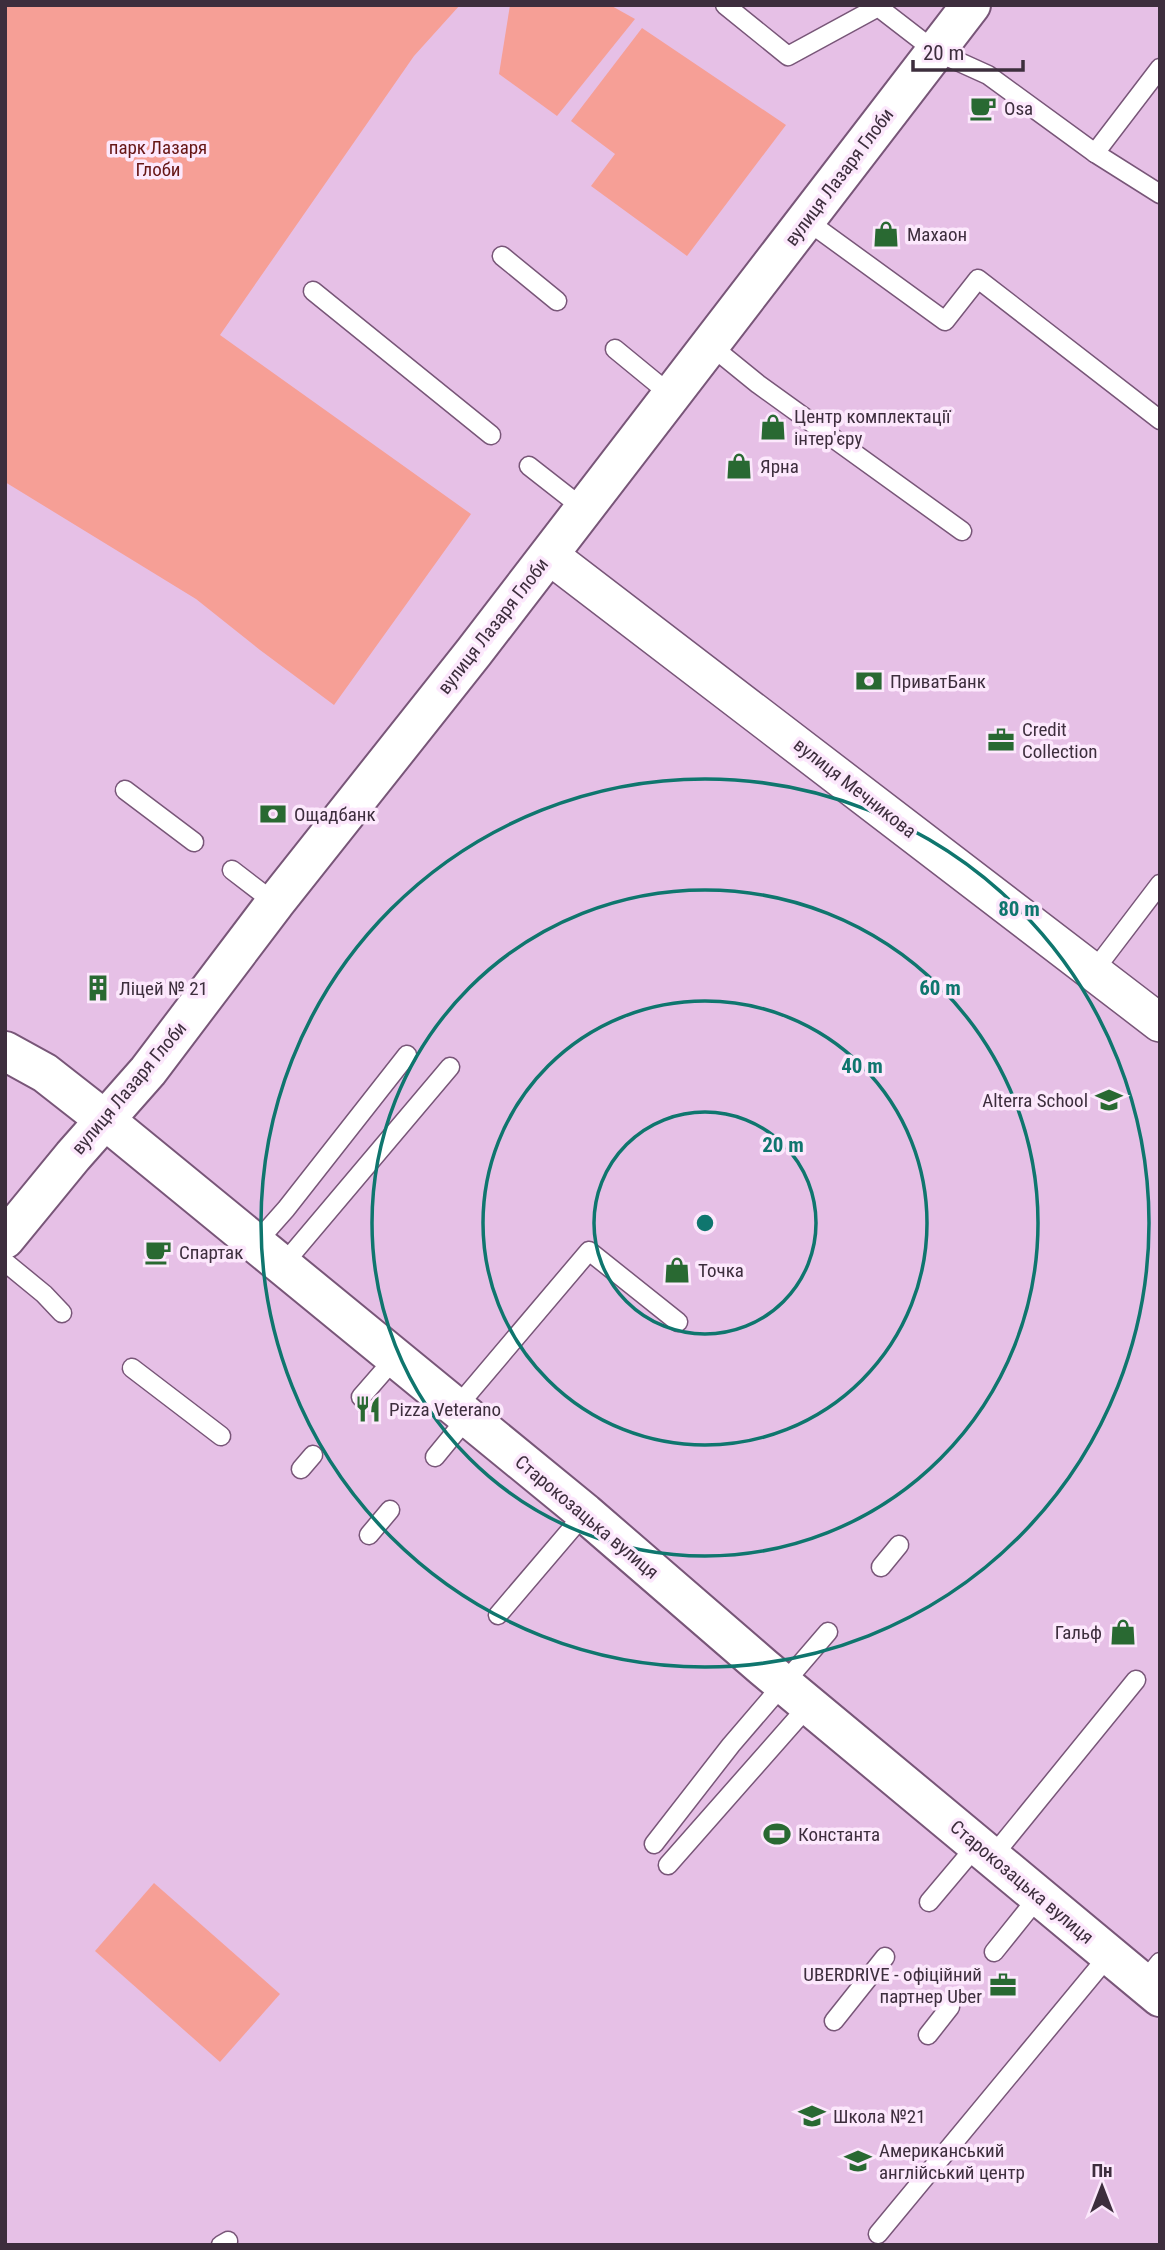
<svg xmlns="http://www.w3.org/2000/svg" width="1165" height="2250" font-family="'Roboto Condensed',sans-serif">
<style>
.green{fill:#f69f96}
.lines{fill:none;stroke-linecap:round;stroke-linejoin:round}
.lane-casing{stroke:#785678;stroke-width:21}
.street-casing{stroke:#785678;stroke-width:40}
.secondary-casing{stroke:#785678;stroke-width:42}
.lane{stroke:#fff;stroke-width:18}
.street{stroke:#fff;stroke-width:37}
.secondary{stroke:#fff;stroke-width:38}
.ring{fill:none;stroke:#0f766e;stroke-width:3.5}
.labels{text-anchor:middle;dominant-baseline:central;stroke-width:7;stroke-linejoin:round;paint-order:stroke}
.poi-label{font-size:19px;fill:#3d2e3d;stroke:#fce8fc;text-anchor:start}
.park-label{font-size:19px;fill:#661615;stroke:#fce8fc}
.street-label{font-size:19px;fill:#3d2e3d;stroke:#fce8fc}
.centre{fill:#0f766e;stroke:#fce8fc;stroke-width:3.5}
.ring-label{font-size:21px;text-anchor:middle;font-weight:bold;fill:#0f766e;stroke:#fce8fc;stroke-width:7;stroke-linejoin:round;paint-order:stroke}
</style>
<rect width="100%" height="100%" fill="#e6c0e6"/>
<g class="green">
<polygon points="5,5 460,5 414,56 220,335 471,514 334,705 260,650 196,599 5,482"/>
<polygon points="510,5 610,5 635,19 557,116 499,74"/>
<polygon points="642,28 786,125 687,256 591,186 615,154 571,121"/>
<polygon points="154,1883 280,1994 220,2062 95,1951"/>
</g>
<g class="lines">
<g class="lane-casing">
<g id="lane">
<polyline points="725,5 788,56 878,7 935,51 988,75 1095,153 1160,194"/>
<polyline points="1095,153 1160,68"/>
<polyline points="806,220 945,321 978,279 1160,420"/>
<polyline points="502,256 557,301"/>
<polyline points="313,291 491,435"/>
<polyline points="710,345 758,384 962,531"/>
<polyline points="615,349 671,395"/>
<polyline points="529,466 584,509"/>
<polyline points="125,790 194,842"/>
<polyline points="232,870 275,903"/>
<polyline points="1093,972 1160,884"/>
<polyline points="255,1244 286,1209 407,1055"/>
<polyline points="5,1262 44,1294 62,1313"/>
<polyline points="281,1267 450,1067"/>
<polyline points="132,1368 221,1436"/>
<polyline points="361,1397 395,1358"/>
<polyline points="456,1408 589,1251 678,1322"/>
<polyline points="435,1457 467,1418"/>
<polyline points="301,1469 313,1455"/>
<polyline points="369,1535 390,1510"/>
<polyline points="881,1567 899,1545"/>
<polyline points="498,1615 585,1513"/>
<polyline points="654,1844 731,1745 828,1632"/>
<polyline points="992,1857 1136,1680"/>
<polyline points="668,1865 809,1705"/>
<polyline points="929,1902 977,1845"/>
<polyline points="994,1952 1039,1896"/>
<polyline points="1143,1983 1160,1962"/>
<polyline points="834,2021 885,1957"/>
<polyline points="928,2035 950,2007"/>
<polyline points="878,2234 1109,1955"/>
<polyline points="221,2245 228,2241"/>
</g>
</g>
<g class="street-casing">
<polyline id="street" points="549,555 1160,1023"/>
</g>
<g class="secondary-casing">
<g id="secondary">
<polyline points="5,1051 45,1073 105,1120 585,1513 763,1667 1160,1997"/>
<polyline points="5,1239 73,1156 148,1071 275,903 474,652 971,5"/>
</g>
</g>
<use href="#lane" class="lane"/>
<use href="#street" class="street"/>
<use href="#secondary" class="secondary"/>
</g>
<g class="ring">
<circle cx="705" cy="1223" r="111"/>
<circle cx="705" cy="1223" r="222"/>
<circle cx="705" cy="1223" r="333"/>
<circle cx="705" cy="1223" r="444"/>
</g>
<defs>
<g id="cafe-bare" transform="scale(2.1)"><path d="M-5.5-4.5H6V0H3Q3 3.5 0 3.5H-2.5Q-5.5 3.5-5.5 0ZM3-3.2v2h1.7v-2ZM-6 4.5H4V6H-6Z" fill="#296932" stroke="#fce8fc" stroke-width="2.5" paint-order="stroke"/></g>
<g id="shop-bare" transform="scale(2.1)"><path d="M-5-2.5h2.3a2.7 3.5 0 0 1 5.4 0H5L5.5 6h-11ZM-1.5-2.5h3a1.5 2.3 0 0 0-3 0Z" fill="#296932" stroke="#fce8fc" stroke-width="2.5" paint-order="stroke"/></g>
<g id="bank-bare" transform="scale(2.1)"><path d="M-6-4H6V4H-6ZM0-2.3a2.3 2.3 0 1 0 0 4.6a2.3 2.3 0 1 0 0-4.6Z" fill="#296932" stroke="#fce8fc" stroke-width="2.5" paint-order="stroke"/></g>
<g id="office-bare" transform="scale(2.1)"><path d="M-6-3h4V-5.5h4V-3h4V5H-6ZM-1-4.5V-3h2v-1.5ZM-6 0V1H6V0Z" fill="#296932" stroke="#fce8fc" stroke-width="2.5" paint-order="stroke"/></g>
<g id="building-bare" transform="scale(2.1)"><path d="M-4-6H4V6H1V3H-1V6H-4ZM-2.5-4.3h1.7v1.8h-1.7ZM.8-4.3h1.7v1.8H.8ZM-2.5-1h1.7V.8h-1.7ZM.8-1h1.7V.8H.8Z" fill="#296932" stroke="#fce8fc" stroke-width="2.5" paint-order="stroke"/></g>
<g id="school-bare" transform="scale(2.1)"><path d="M0-5L7-2L0 1L-7-2ZM-4 1L0 2.5L4 1V4Q0 6-4 4Z" fill="#296932" stroke="#fce8fc" stroke-width="2.5" paint-order="stroke"/></g>
<g id="restaurant-bare" transform="scale(2.1)"><path d="M-5-6h1v4h1v-4h1v4h1v-4h1v5L-1.5 .5V6h-2V.5L-5-1ZM5-6V6H3V1.5H1.5Q1.5-4 5-6Z" fill="#296932" stroke="#fce8fc" stroke-width="2.5" paint-order="stroke"/></g>
<g id="stadium-bare" transform="scale(2.1)"><path d="M0-5a6.5 5 0 1 0 0 10a6.5 5 0 1 0 0-10ZM-3.5-1.8h7v3.6h-7Z" fill="#296932" stroke="#fce8fc" stroke-width="2.5" paint-order="stroke"/></g>
</defs>
<g fill-rule="evenodd">
<use href="#cafe-bare" x="983" y="108"/>
<use href="#shop-bare" x="886" y="234"/>
<use href="#shop-bare" x="773" y="427"/>
<use href="#shop-bare" x="739" y="466"/>
<use href="#bank-bare" x="869" y="681"/>
<use href="#office-bare" x="1001" y="740"/>
<use href="#bank-bare" x="273" y="814"/>
<use href="#building-bare" x="98" y="988"/>
<use href="#school-bare" x="1109" y="1100"/>
<use href="#cafe-bare" x="158" y="1252"/>
<use href="#shop-bare" x="677" y="1270"/>
<use href="#restaurant-bare" x="368" y="1409"/>
<use href="#shop-bare" x="1123" y="1632"/>
<use href="#stadium-bare" x="777" y="1834"/>
<use href="#office-bare" x="1003" y="1985"/>
<use href="#school-bare" x="812" y="2116"/>
<use href="#school-bare" x="858" y="2161"/>
</g>
<g class="labels">
<g class="poi-label">
<text x="1004" y="108">Osa</text>
<text x="907" y="234">Махаон</text>
<text x="794" y="416">Центр комплектації<tspan x="794" dy="22">інтер'єру</tspan></text>
<text x="760" y="466">Ярна</text>
<text x="890" y="681">ПриватБанк</text>
<text x="1022" y="729">Credit<tspan x="1022" dy="22">Collection</tspan></text>
<text x="294" y="814">Ощадбанк</text>
<text x="119" y="988">Ліцей № 21</text>
<text x="1088" y="1100" text-anchor="end">Alterra School</text>
<text x="179" y="1252">Спартак</text>
<text x="698" y="1270">Точка</text>
<text x="389" y="1409">Pizza Veterano</text>
<text x="1102" y="1632" text-anchor="end">Гальф</text>
<text x="798" y="1834">Константа</text>
<text x="982" y="1974" text-anchor="end">UBERDRIVE - офіційний<tspan x="982" dy="22">партнер Uber</tspan></text>
<text x="833" y="2116">Школа №21</text>
<text x="879" y="2150">Американський<tspan x="879" dy="22">англійський центр</tspan></text>
</g>
<g class="park-label">
<text x="158" y="147">парк Лазаря<tspan x="158" dy="22">Глоби</tspan></text>
</g>
<g class="street-label">
<text transform="translate(839 177) rotate(-53)">вулиця Лазаря Глоби</text>
<text transform="translate(493 626) rotate(-52)">вулиця Лазаря Глоби</text>
<text transform="translate(855 788) rotate(38)">вулиця Мечникова</text>
<text transform="translate(129 1088) rotate(-50)">вулиця Лазаря Глоби</text>
<text transform="translate(587 1517) rotate(40)">Старокозацька вулиця</text>
<text transform="translate(1022 1882) rotate(40)">Старокозацька вулиця</text>
</g>
</g>
<circle cx="705" cy="1223" r="10" class="centre"/>
<g class="ring-label">
<text x="1019" y="916">80 m</text>
<text x="940" y="995">60 m</text>
<text x="862" y="1073">40 m</text>
<text x="783" y="1152">20 m</text>
</g>
<rect width="1165" height="2250" fill="none" stroke="#3d2e3d" stroke-width="14"/>
<g transform="translate(1102 2187)" stroke="#fce8fc" stroke-width="5" paint-order="stroke">
<path d="M0-5L12 26L0 18L-12 26Z" fill="#3d2e3d"/>
<text y="-10" font-size="19" font-weight="bold" text-anchor="middle" fill="#3d2e3d">Пн</text>
</g>
<path d="M913 60v10h110v-10" fill="none" stroke="#3d2e3d" stroke-width="3.5"/>
<text x="923" y="60" font-size="21" fill="#3d2e3d" stroke="#fce8fc" stroke-width="5" paint-order="stroke">20 m</text>
</svg>
